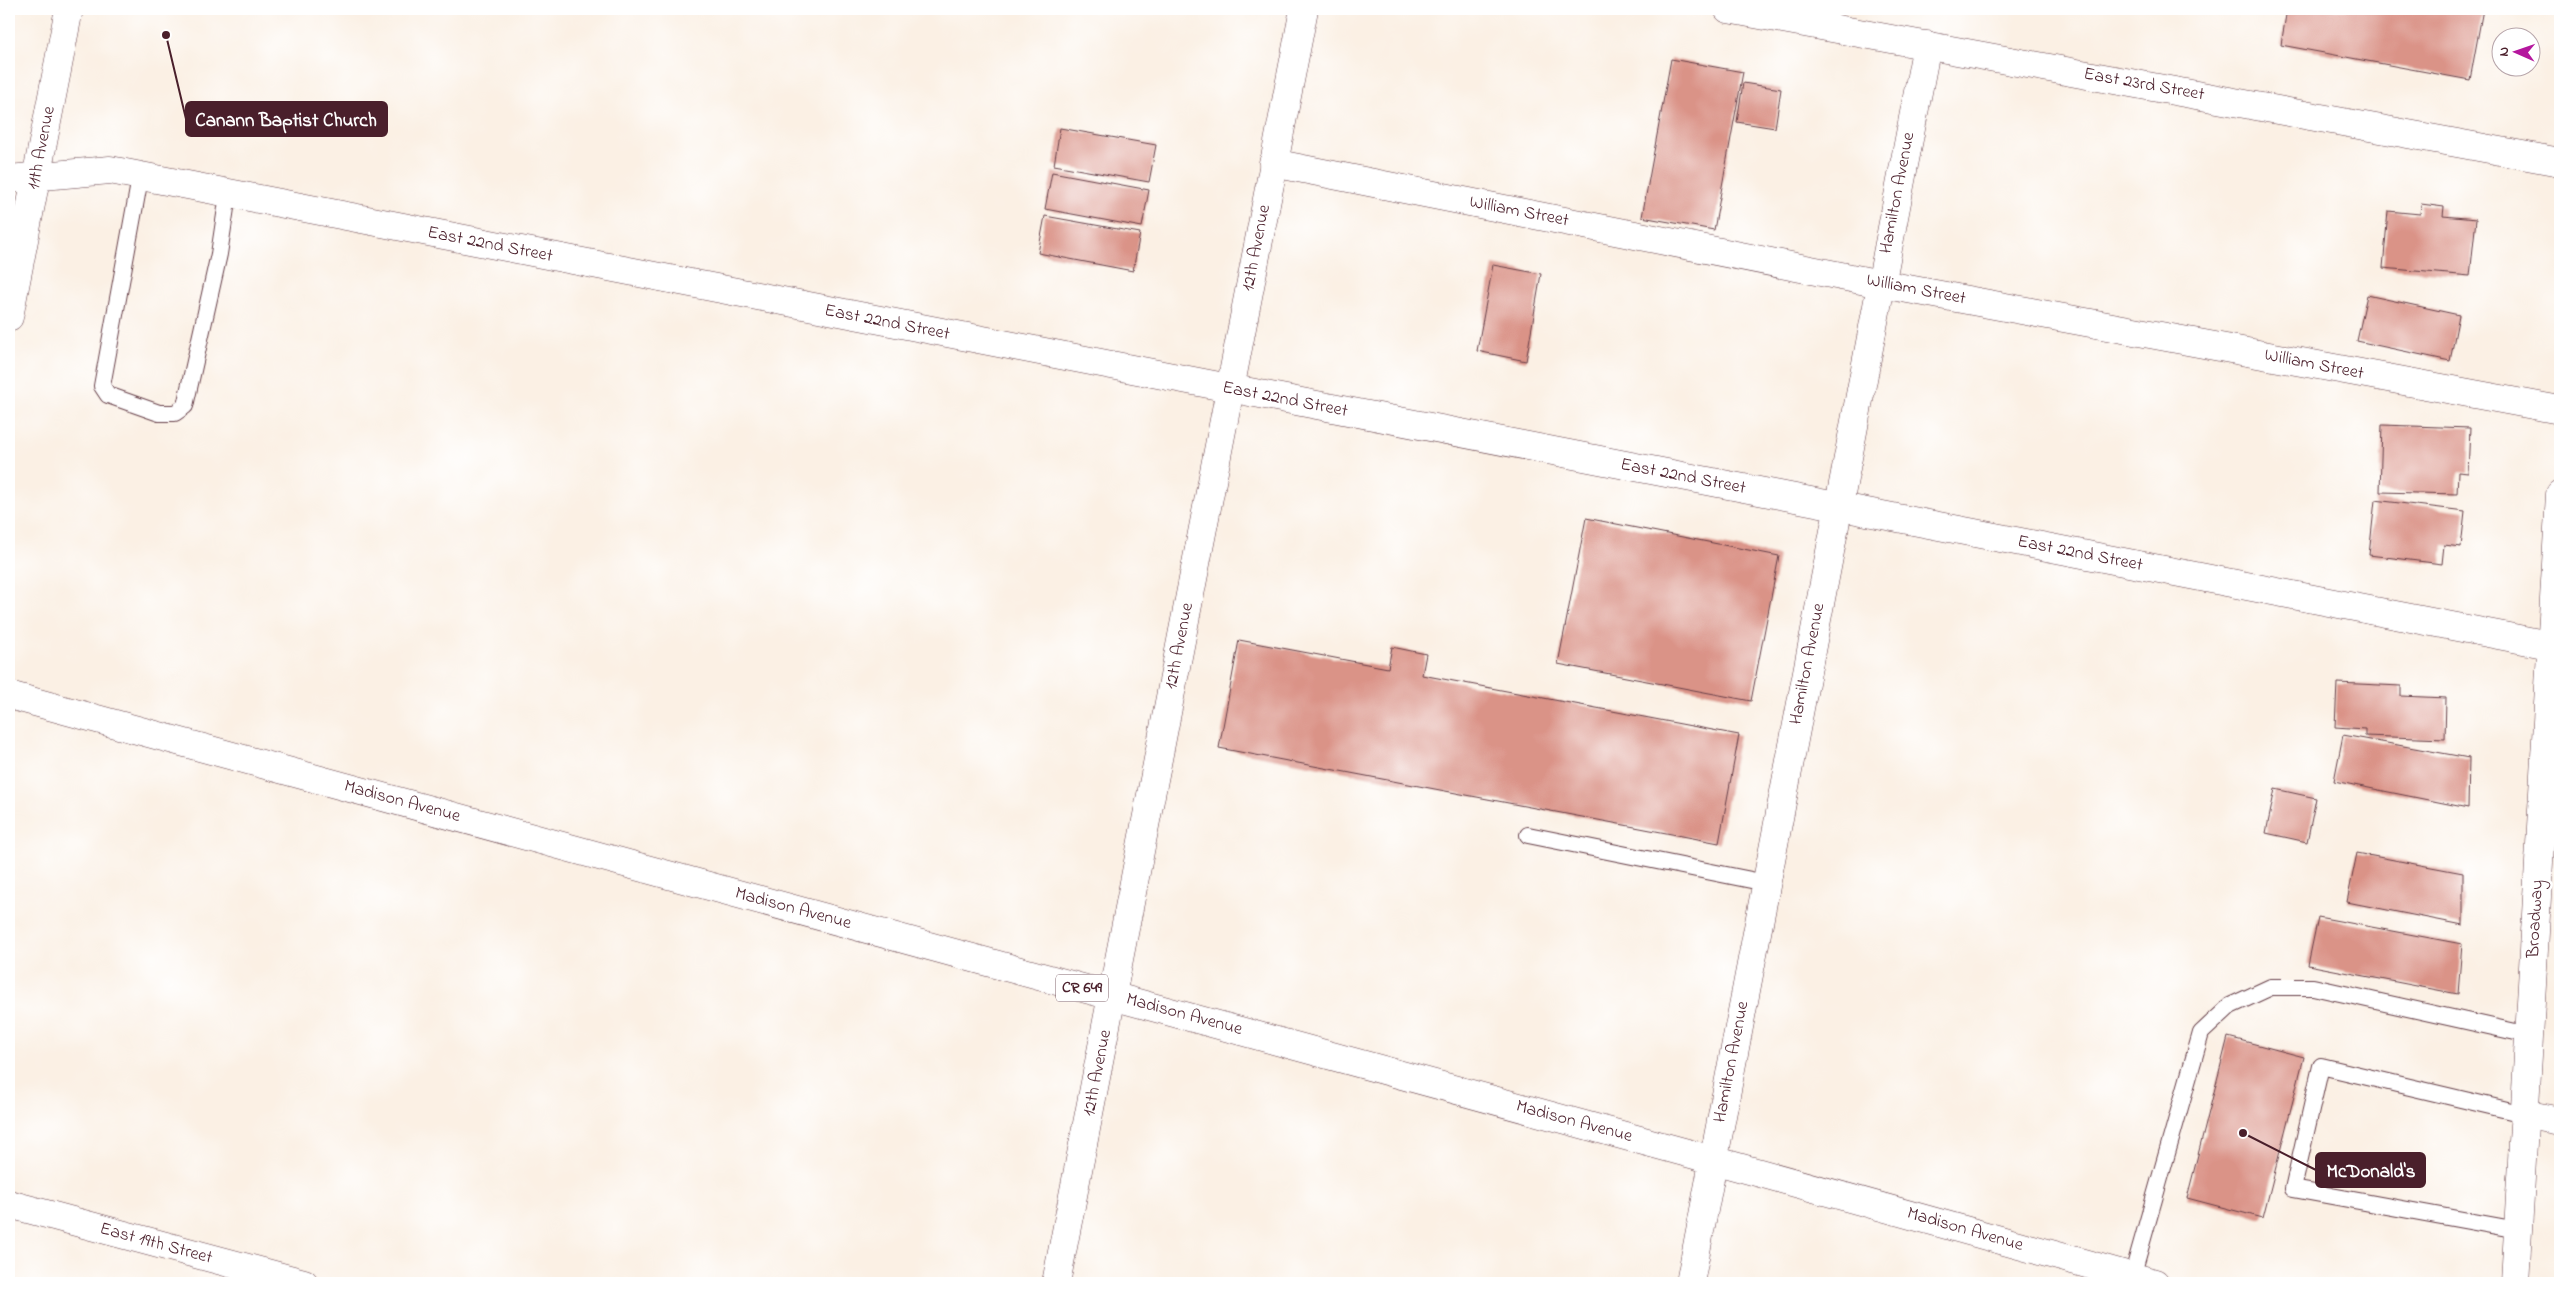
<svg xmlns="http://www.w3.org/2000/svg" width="2569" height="1292" font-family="'Indie Flower',sans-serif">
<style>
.building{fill:#da9387}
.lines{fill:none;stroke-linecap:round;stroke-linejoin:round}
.service-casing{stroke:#653e47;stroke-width:18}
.minor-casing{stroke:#653e47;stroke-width:29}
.primary-casing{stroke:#653e47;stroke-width:29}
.service{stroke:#fff;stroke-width:16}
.minor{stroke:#fff;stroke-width:28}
.primary{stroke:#fff;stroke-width:28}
.labels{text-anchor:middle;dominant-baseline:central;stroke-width:5;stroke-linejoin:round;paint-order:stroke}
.shield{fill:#fff;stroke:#80626b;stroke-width:1}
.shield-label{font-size:16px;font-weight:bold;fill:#4a1f2b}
.street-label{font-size:18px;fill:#4a1f2b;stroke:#fff}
.leader{fill:none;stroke:#4a1f2b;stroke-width:2}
.callout-dot{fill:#4a1f2b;stroke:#fff;stroke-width:2}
.callout{fill:#4a1f2b;stroke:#4a1f2b;stroke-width:2}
.callout-label{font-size:19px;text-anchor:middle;font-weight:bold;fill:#fff}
</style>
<rect width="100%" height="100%" fill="#fff"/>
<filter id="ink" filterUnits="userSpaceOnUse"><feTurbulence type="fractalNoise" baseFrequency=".02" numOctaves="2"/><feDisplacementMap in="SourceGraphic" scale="10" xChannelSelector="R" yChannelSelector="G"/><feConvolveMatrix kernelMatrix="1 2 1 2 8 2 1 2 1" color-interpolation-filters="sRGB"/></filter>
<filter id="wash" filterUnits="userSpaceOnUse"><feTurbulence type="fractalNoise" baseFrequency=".0096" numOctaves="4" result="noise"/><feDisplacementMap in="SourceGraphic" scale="20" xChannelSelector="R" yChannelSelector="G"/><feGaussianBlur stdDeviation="1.12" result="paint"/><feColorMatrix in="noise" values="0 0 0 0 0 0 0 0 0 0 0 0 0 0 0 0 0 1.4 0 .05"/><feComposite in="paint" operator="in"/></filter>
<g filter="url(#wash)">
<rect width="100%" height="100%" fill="#fbf0e4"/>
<g id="blocks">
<g class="building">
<polygon points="2287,9 2483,9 2470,80 2281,45"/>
<polygon points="1671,59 1743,72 1714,230 1642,217"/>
<polygon points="1743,83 1781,89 1775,128 1737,122"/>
<polygon points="1060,128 1156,145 1149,182 1054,165"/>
<polygon points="1052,172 1149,190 1142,227 1045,209"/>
<polygon points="2421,204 2444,207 2443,216 2476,219 2470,276 2383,268 2388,211 2420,214"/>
<polygon points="1045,216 1140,233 1133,271 1038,253"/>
<polygon points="1493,265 1541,274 1526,361 1477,351"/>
<polygon points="2367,295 2459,315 2450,361 2357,341"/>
<polygon points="2382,425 2470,428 2468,473 2458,472 2457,494 2380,492"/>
<polygon points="2375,500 2465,511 2461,547 2444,545 2442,564 2369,555"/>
<polygon points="1586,518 1779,556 1751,701 1558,664"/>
<polygon points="1239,640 1388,668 1392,647 1426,654 1422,675 1739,735 1719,843 1219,748"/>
<polygon points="2337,683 2401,686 2401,696 2446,698 2445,739 2365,736 2365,729 2335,727"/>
<polygon points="2343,735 2469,758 2468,808 2334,781"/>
<polygon points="2275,789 2316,798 2307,842 2266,833"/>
<polygon points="2357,853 2463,873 2463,925 2347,902"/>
<polygon points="2318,917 2462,944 2458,994 2308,965"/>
<polygon points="2228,1037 2304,1057 2263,1218 2187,1198"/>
</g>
</g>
</g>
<g filter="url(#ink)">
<use href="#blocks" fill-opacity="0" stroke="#653e47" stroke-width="1"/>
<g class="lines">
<g class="service-casing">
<g id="service">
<polyline points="140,178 102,386 108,395 159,413 175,413 185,406 219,254 228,195"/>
<polyline points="1528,835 1766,883"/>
<polyline points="2518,1230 2293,1189 2321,1066 2524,1114"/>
<polyline points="2132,1277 2201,1033 2230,1006 2271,987 2313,987 2529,1035"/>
</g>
</g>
<g class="minor-casing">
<g id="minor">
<polyline points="1728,9 2560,162"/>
<polyline points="1273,163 1881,284 2560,410"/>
<polyline points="9,179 110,170 2560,647"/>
<polyline points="9,317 69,9"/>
<polyline points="2524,1114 2560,1121"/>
<polyline points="9,1204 304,1283"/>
<polyline points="1056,1283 1304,9"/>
<polyline points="1690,1283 1927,45"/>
</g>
</g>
<g class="primary-casing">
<g id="primary">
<polyline points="9,695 1713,1160 2155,1283"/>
<polyline points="2515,1283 2560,494"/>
</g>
</g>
<use href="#service" class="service"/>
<use href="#minor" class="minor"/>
<use href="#primary" class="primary"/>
</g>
</g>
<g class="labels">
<rect class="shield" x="1056" y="974.5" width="52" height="27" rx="4"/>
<g class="shield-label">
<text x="1082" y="988">CR 649</text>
</g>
<g class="street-label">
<text transform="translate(2144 85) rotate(10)">East 23rd Street</text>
<text transform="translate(42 148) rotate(-79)">11th Avenue</text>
<text transform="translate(1898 193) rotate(-79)">Hamilton Avenue</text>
<text transform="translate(1519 212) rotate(11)">William Street</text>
<text transform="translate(490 245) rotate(11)">East 22nd Street</text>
<text transform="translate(1257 248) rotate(-79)">12th Avenue</text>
<text transform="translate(1916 290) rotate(11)">William Street</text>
<text transform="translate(887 323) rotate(11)">East 22nd Street</text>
<text transform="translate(2314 365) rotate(11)">William Street</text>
<text transform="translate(1285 400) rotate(11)">East 22nd Street</text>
<text transform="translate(1683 477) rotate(11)">East 22nd Street</text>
<text transform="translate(2080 554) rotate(11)">East 22nd Street</text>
<text transform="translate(1180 646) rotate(-79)">12th Avenue</text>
<text transform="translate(1808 664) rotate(-79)">Hamilton Avenue</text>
<text transform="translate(402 802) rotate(15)">Madison Avenue</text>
<text transform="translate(793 909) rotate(15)">Madison Avenue</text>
<text transform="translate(2536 919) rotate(-87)">Broadway</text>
<text transform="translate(1184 1015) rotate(15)">Madison Avenue</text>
<text transform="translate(1732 1062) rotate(-79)">Hamilton Avenue</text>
<text transform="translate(1098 1073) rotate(-79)">12th Avenue</text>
<text transform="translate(1574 1122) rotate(15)">Madison Avenue</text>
<text transform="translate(1965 1230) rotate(16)">Madison Avenue</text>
<text transform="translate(156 1244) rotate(15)">East 19th Street</text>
</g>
</g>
<path class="leader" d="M166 35L186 119M2243 1133L2316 1170"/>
<g class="callout-dot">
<circle cx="166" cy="35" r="5"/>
<circle cx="2243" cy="1133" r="5"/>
</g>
<g class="callout">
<rect x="186" y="102" width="201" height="34" rx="5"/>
<rect x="2316" y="1153" width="109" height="34" rx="5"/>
</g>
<g class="callout-label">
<text x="286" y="126">Canann Baptist Church</text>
<text x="2371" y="1177">McDonald's</text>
</g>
<rect width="2569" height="1292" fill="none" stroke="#fff" stroke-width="30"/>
<g transform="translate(2516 52) rotate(272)"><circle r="24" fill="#ffffff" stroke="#b7a5aa"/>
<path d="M0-4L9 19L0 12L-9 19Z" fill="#b5179e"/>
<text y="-8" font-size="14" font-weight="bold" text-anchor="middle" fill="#4a1f2b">N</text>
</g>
</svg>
